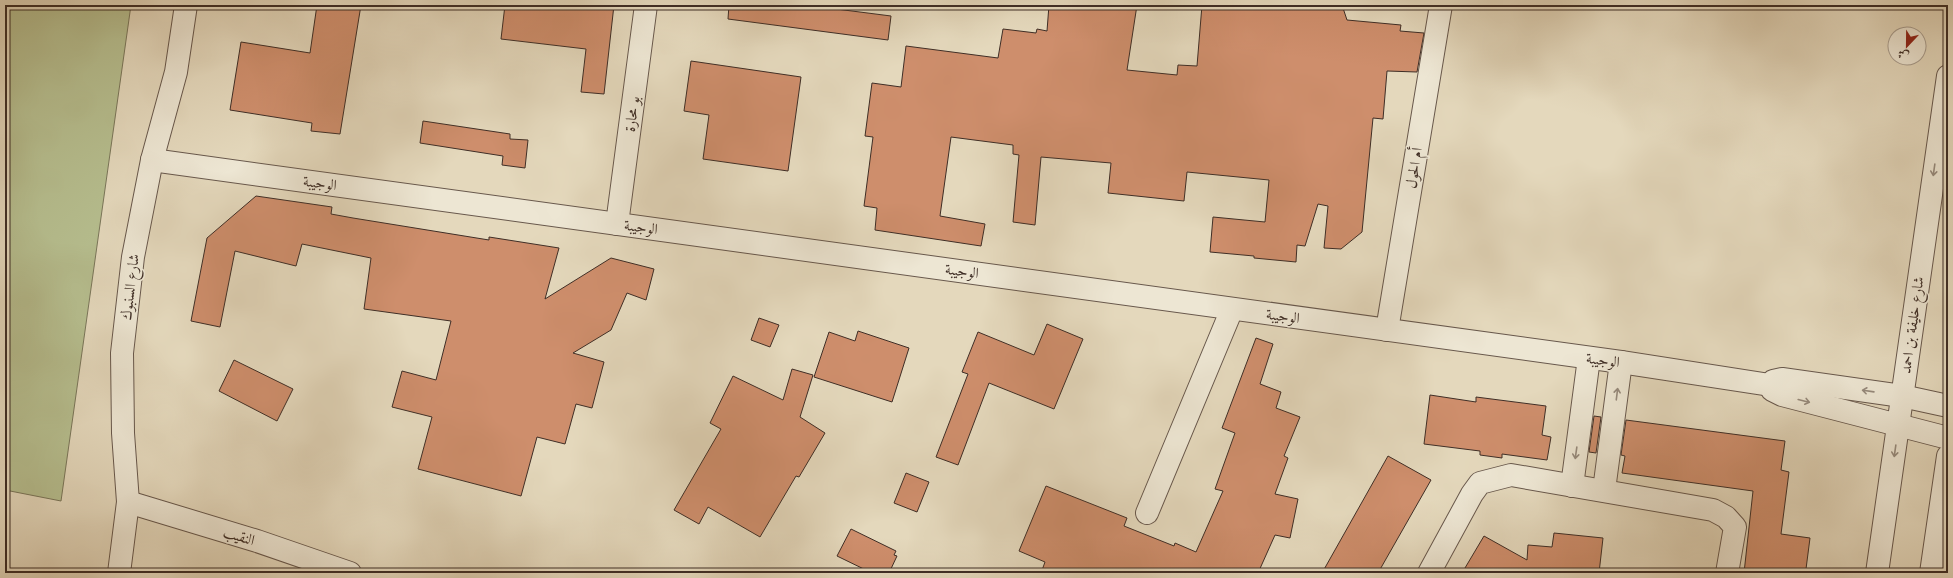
<svg xmlns="http://www.w3.org/2000/svg" width="1953" height="578" font-family="Cardo,Amiri,serif">
<style>
.green{fill:#b6be8f;stroke:#7a765a}
.building{fill:#ce8e6c;stroke:#3f2e26}
.lines{fill:none;stroke-linecap:round;stroke-linejoin:round}
.minor-casing{stroke:#68584c;stroke-width:24}
.tertiary-casing{stroke:#68584c;stroke-width:24}
.minor{stroke:#ede6d3;stroke-width:22}
.tertiary{stroke:#ede6d3;stroke-width:22}
.oneway{stroke:#968a7c}
.labels{text-anchor:middle;dominant-baseline:central;stroke-width:3;stroke-linejoin:round;paint-order:stroke}
.street-label{font-size:15px;fill:#3f2e26;stroke:#ede6d3}
</style>
<rect width="100%" height="100%" fill="#e4d8bc"/>
<filter id="stains"><feTurbulence type="fractalNoise" baseFrequency=".005" numOctaves="4"/><feColorMatrix values="0 0 0 0 .2 0 0 0 0 .09 0 0 0 0 .02 0 0 0 .5 -.17"/></filter>
<radialGradient id="worn" r=".72"><stop offset=".6" stop-color="#630" stop-opacity="0"/><stop offset="1" stop-color="#630" stop-opacity=".3"/></radialGradient>
<polygon class="green" points="5,5 131,5 61,501 5,490"/>
<g class="building">
<polygon points="317,5 361,5 340,134 311,131 312,123 230,110 241,42 310,53"/>
<polygon points="505,5 614,5 604,94 581,92 586,49 501,39"/>
<polygon points="729,5 805,5 891,16 888,40 728,19"/>
<polygon points="1049,5 1137,5 1127,70 1177,75 1178,65 1197,66 1202,5 1342,5 1347,20 1401,25 1400,31 1424,33 1417,72 1387,71 1383,119 1373,118 1362,232 1341,249 1324,248 1328,206 1318,204 1305,246 1297,245 1296,262 1254,258 1254,256 1210,252 1213,217 1265,222 1269,180 1187,172 1184,201 1108,193 1111,163 1041,157 1035,225 1013,222 1019,155 1013,154 1013,145 951,137 940,216 985,224 981,246 875,230 877,208 864,206 873,137 865,136 872,83 901,87 906,46 998,58 1003,29 1036,33 1037,29 1047,31"/>
<polygon points="691,61 801,77 788,171 703,159 709,115 684,111"/>
<polygon points="423,121 510,134 510,139 528,140 525,168 502,165 503,156 420,143"/>
<polygon points="256,196 332,207 331,214 353,218 489,240 489,237 559,248 545,299 611,258 654,269 646,300 627,293 611,330 573,353 604,362 592,408 576,404 565,444 537,437 521,496 418,469 432,417 392,407 402,371 436,380 451,321 364,309 371,258 302,244 296,266 235,251 220,327 191,321 207,238"/>
<polygon points="759,318 779,325 770,347 751,340"/>
<polygon points="1047,324 1083,339 1054,409 989,383 958,465 936,457 968,374 962,372 978,332 1034,355"/>
<polygon points="858,331 909,348 892,402 814,377 829,332 855,341"/>
<polygon points="1256,338 1273,344 1260,384 1281,392 1276,408 1300,417 1284,456 1288,458 1275,494 1298,499 1290,538 1275,535 1258,573 1041,573 1045,562 1019,551 1046,486 1127,518 1124,526 1174,546 1175,543 1196,552 1223,491 1215,489 1235,433 1222,428"/>
<polygon points="234,360 293,389 277,421 219,391"/>
<polygon points="792,369 813,375 800,417 825,433 799,477 796,476 760,537 708,507 699,524 674,510 721,429 710,423 733,376 783,400"/>
<polygon points="1430,395 1476,402 1476,397 1546,406 1542,435 1551,437 1547,460 1502,454 1502,458 1480,455 1480,451 1424,444"/>
<polygon points="1594,416 1601,417 1596,453 1589,452"/>
<polygon points="1626,420 1785,441 1781,470 1789,472 1781,534 1810,538 1806,569 1801,569 1801,573 1744,573 1753,491 1622,473 1625,456 1621,455"/>
<polygon points="1388,456 1431,480 1378,573 1322,573"/>
<polygon points="906,473 929,482 917,512 894,503"/>
<polygon points="851,529 896,551 894,555 897,556 889,573 872,573 837,556"/>
<polygon points="1554,533 1603,538 1599,573 1462,573 1484,536 1527,560 1528,545 1552,547"/>
</g>
<g class="lines">
<g class="minor-casing">
<g id="minor">
<polyline points="152,160 1621,362 1770,385"/>
<polyline points="617,224 646,5"/>
<polyline points="1387,330 1441,5"/>
<polyline points="1770,385 1772,390 1782,395 1948,438"/>
<polyline points="1770,385 1773,381 1782,379 1902,396 1948,406"/>
<polyline points="1572,486 1589,358"/>
<polyline points="1604,490 1621,362"/>
<polyline points="128,502 257,541 350,573"/>
<polyline points="1147,513 1232,309"/>
<polyline points="119,573 128,502 123,433 122,353 133,257 152,160 176,72 186,5"/>
<polyline points="1429,573 1472,494 1480,483 1511,475 1713,510 1726,517 1735,527 1727,573"/>
</g>
</g>
<g class="tertiary-casing">
<g id="tertiary">
<polyline points="1877,573 1948,76"/>
<polyline points="1931,573 1948,456"/>
</g>
</g>
<use href="#minor" class="minor"/>
<use href="#tertiary" class="tertiary"/>
</g>
<defs><path id="oneway-shaft" d="M-6 0H5M1.5-3L5.5 0L1.5 3" fill="none" stroke-width="1.6" stroke-linecap="round" stroke-linejoin="round"/></defs>
<g class="oneway">
<use href="#oneway-shaft" transform="translate(1934 170) rotate(98)"/>
<use href="#oneway-shaft" transform="translate(1868 391) rotate(-172)"/>
<use href="#oneway-shaft" transform="translate(1617 394) rotate(-83)"/>
<use href="#oneway-shaft" transform="translate(1804 401) rotate(14)"/>
<use href="#oneway-shaft" transform="translate(1895 451) rotate(98)"/>
<use href="#oneway-shaft" transform="translate(1576 453) rotate(98)"/>
</g>
<g class="labels">
<g class="street-label">
<text transform="translate(632 114) rotate(-82)">بو محارة</text>
<text transform="translate(1414 168) rotate(-81)">أم الحول</text>
<text transform="translate(320 183) rotate(8)">الوجيبة</text>
<text transform="translate(641 227) rotate(8)">الوجيبة</text>
<text transform="translate(962 271) rotate(8)">الوجيبة</text>
<text transform="translate(130 287) rotate(-83)">شارع السنبوك</text>
<text transform="translate(1283 316) rotate(8)">الوجيبة</text>
<text transform="translate(1912 325) rotate(-82)">شارع خليفة بن احمد</text>
<text transform="translate(1603 360) rotate(8)">الوجيبة</text>
<text transform="translate(239 536) rotate(17)">النقيب</text>
</g>
</g>
<rect width="1953" height="578" fill="none" stroke="#e4d8bc" stroke-width="20"/>
<rect x="6" y="6" width="1941" height="566" fill="none" stroke="#3f2e26" stroke-width="2"/>
<rect x="10" y="10" width="1933" height="558" fill="none" stroke="#3f2e26"/>
<g transform="translate(1907 46) rotate(202)"><circle r="19" fill="#ede6d3" stroke="#a79c8e"/>
<path d="M0-3L7 15L0 10L-7 15Z" fill="#8f2418"/>
<text y="-6" font-size="11" font-weight="bold" text-anchor="middle" fill="#3f2e26">ش</text>
</g>
<rect width="100%" height="100%" filter="url(#stains)"/>
<rect width="100%" height="100%" fill="url(#worn)"/>
</svg>
